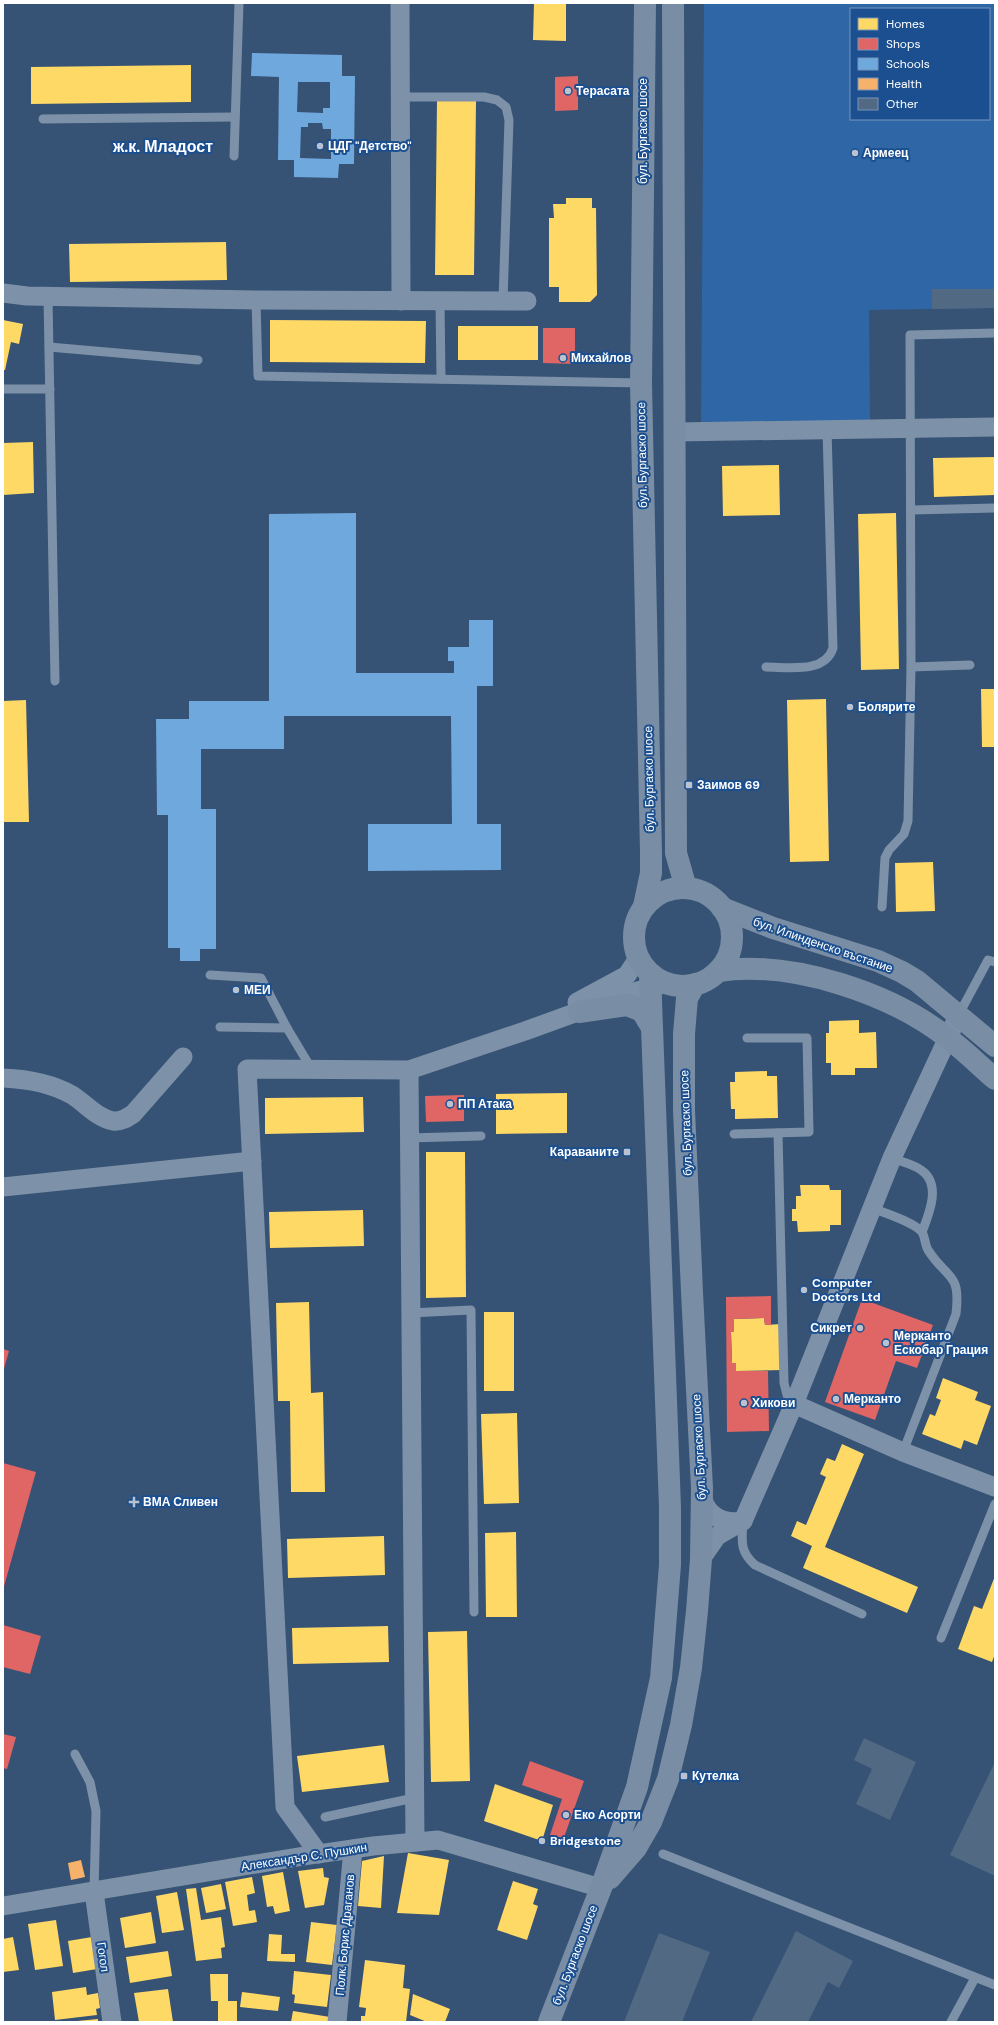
<svg xmlns="http://www.w3.org/2000/svg" width="998" height="2025" font-family="'DM Sans',sans-serif">
<style>
.green{fill:#2f66a5;fill-rule:evenodd}
.homes{fill:#ffd966}
.shops{fill:#e06666}
.schools{fill:#6fa8dc;fill-rule:evenodd}
.health{fill:#f6b26b}
.building{fill:#526984}
.lines{fill:none;stroke-linecap:round;stroke-linejoin:round}
.lane{stroke:#7d92a8;stroke-width:9}
.street{stroke:#7d92a8;stroke-width:19}
.secondary{stroke:#798da4;stroke-width:22}
.poi-dot{fill:#b9c2ce;stroke:#1b4f8f;stroke-width:1.5}
.labels{text-anchor:middle;dominant-baseline:central;stroke-width:4;stroke-linejoin:round;paint-order:stroke}
.poi-label{font-size:12px;font-weight:bold;fill:#fff;stroke:#1b4f8f;text-anchor:start}
.street-label{font-size:12px;fill:#fff;stroke:#1b4f8f}
.district-label{font-size:16px;font-weight:bold;fill:#fff;stroke:#1b4f8f}
</style>
<rect width="100%" height="100%" fill="#365274"/>
<path class="green" d="M704,3H995V308L869,310L870,423L701,427ZM851,9H989V119H851Z"/>
<g class="homes">
<polygon points="534,3 566,3 566,41 533,40"/>
<polygon points="191,65 191,102 31,104 31,67"/>
<polygon points="437,101 476,101 474,275 435,275"/>
<polygon points="566,198 592,198 592,208 596,208 597,295 590,302 559,302 559,287 549,287 549,218 554,218 553,204 566,204"/>
<polygon points="226,242 227,280 70,282 69,244"/>
<polygon points="3,320 23,324 19,344 11,342 5,370 3,370"/>
<polygon points="270,320 426,321 425,363 270,362"/>
<rect x="458" y="326" width="80" height="34"/>
<polygon points="33,442 34,493 3,495 3,443"/>
<polygon points="995,457 995,495 934,497 933,458"/>
<polygon points="779,465 780,515 723,516 722,466"/>
<polygon points="896,513 899,669 861,670 858,514"/>
<polygon points="981,689 995,689 995,747 982,747"/>
<polygon points="826,699 829,861 790,862 787,700"/>
<polygon points="26,700 29,822 3,822 3,701"/>
<polygon points="933,862 935,911 896,912 895,863"/>
<polygon points="859,1020 859,1033 876,1032 877,1068 855,1068 855,1075 831,1075 831,1063 826,1063 826,1033 829,1033 829,1021"/>
<polygon points="767,1071 767,1076 777,1076 778,1118 735,1119 735,1109 731,1109 730,1082 735,1082 735,1072"/>
<polygon points="567,1093 567,1133 496,1134 496,1094"/>
<polygon points="363,1097 364,1132 265,1134 265,1098"/>
<polygon points="426,1152 465,1152 466,1297 426,1298"/>
<polygon points="800,1185 829,1185 830,1190 841,1190 841,1225 830,1225 830,1231 798,1232 797,1221 792,1221 792,1209 796,1209 796,1196 801,1196"/>
<polygon points="363,1210 364,1246 270,1248 269,1212"/>
<polygon points="309,1302 311,1393 323,1392 325,1492 291,1492 290,1401 278,1401 276,1303"/>
<rect x="484" y="1312" width="30" height="79"/>
<polygon points="764,1318 765,1325 781,1324 782,1370 736,1371 736,1363 732,1363 731,1332 734,1332 734,1319"/>
<polygon points="943,1378 978,1392 975,1400 991,1406 977,1445 964,1440 961,1449 922,1434 930,1414 935,1416 941,1400 936,1398"/>
<polygon points="517,1413 519,1503 484,1504 481,1414"/>
<polygon points="842,1444 864,1454 825,1547 918,1587 907,1613 803,1568 812,1546 791,1536 797,1521 806,1525 826,1477 820,1474 827,1458 835,1461"/>
<polygon points="516,1532 517,1617 486,1617 485,1533"/>
<polygon points="384,1536 385,1575 288,1578 287,1539"/>
<polygon points="995,1576 995,1654 992,1662 958,1649 974,1606 982,1609"/>
<polygon points="388,1626 389,1662 293,1664 292,1628"/>
<polygon points="467,1631 470,1781 431,1782 428,1632"/>
<polygon points="384,1745 389,1782 302,1792 297,1756"/>
<polygon points="495,1784 553,1805 542,1841 484,1821"/>
<polygon points="408,1853 449,1860 439,1915 397,1913"/>
<polygon points="384,1856 381,1908 358,1906 362,1861"/>
<polygon points="323,1868 324,1877 329,1878 324,1905 305,1908 298,1871"/>
<polygon points="283,1872 290,1911 275,1914 273,1906 267,1907 262,1876"/>
<polygon points="252,1877 255,1893 247,1895 249,1911 255,1910 257,1922 233,1926 225,1882"/>
<polygon points="513,1881 538,1889 533,1904 538,1906 527,1940 497,1930"/>
<polygon points="221,1884 226,1909 206,1913 201,1888"/>
<polygon points="196,1888 201,1920 221,1917 225,1947 221,1948 222,1958 196,1961 186,1889"/>
<polygon points="177,1892 184,1930 162,1933 156,1896"/>
<polygon points="151,1912 156,1943 125,1948 120,1918"/>
<polygon points="56,1920 63,1966 35,1970 28,1924"/>
<polygon points="311,1922 337,1925 332,1965 306,1962"/>
<polygon points="269,1934 282,1935 281,1954 295,1954 295,1962 267,1961"/>
<polygon points="98,1936 103,1968 73,1973 68,1941"/>
<polygon points="13,1937 19,1970 3,1972 3,1939"/>
<polygon points="168,1951 172,1976 130,1983 126,1957"/>
<polygon points="365,1960 405,1965 403,1988 410,1989 406,2022 361,2022 361,2016 365,2016 366,2008 359,2007"/>
<polygon points="294,1971 331,1975 327,2007 294,2003 295,1995 292,1994"/>
<polygon points="210,1974 228,1974 228,2001 237,2001 237,2022 218,2022 218,2001 211,2001"/>
<polygon points="86,1987 87,1995 98,1993 100,2008 96,2009 97,2015 55,2020 52,1992"/>
<polygon points="168,1989 173,2022 139,2022 134,1993"/>
<polygon points="242,1992 280,1997 278,2011 240,2007"/>
<polygon points="413,1994 450,2009 445,2022 427,2022 410,2015"/>
<polygon points="293,2011 330,2017 330,2022 291,2022"/>
<polygon points="98,2019 98,2022 77,2022 77,2021"/>
</g>
<g class="shops">
<polygon points="578,76 578,110 555,111 555,77"/>
<polygon points="543,328 575,328 575,364 543,363"/>
<polygon points="464,1095 464,1121 426,1122 425,1096"/>
<polygon points="771,1296 771,1325 765,1325 764,1318 734,1319 734,1332 731,1332 732,1363 736,1363 736,1371 768,1371 769,1431 727,1432 726,1297"/>
<polygon points="862,1299 933,1325 917,1368 896,1361 875,1420 825,1402"/>
<polygon points="3,1349 9,1351 3,1372"/>
<polygon points="3,1463 36,1472 3,1590"/>
<polygon points="3,1625 41,1636 30,1674 3,1667"/>
<polygon points="3,1734 16,1737 7,1769 3,1768"/>
<polygon points="530,1761 584,1781 562,1843 549,1838 562,1799 522,1785"/>
</g>
<g class="schools">
<path d="M252,53L342,55V76H355L354,164H339L338,178L294,177V160H278L279,77L251,76ZM298,82H330V108H323V113L297,112ZM308,123H322L323,129H331V159L300,158L301,127H308Z"/>
<polygon points="356,513 356,673 454,673 454,661 448,661 448,647 469,647 469,620 493,620 493,686 477,686 477,824 501,824 501,870 368,871 368,824 452,824 451,716 284,716 284,749 201,749 201,809 216,809 216,949 200,949 200,961 180,961 180,948 168,948 168,815 157,815 156,719 189,719 189,701 269,701 269,514"/>
</g>
<polygon class="health" points="81,1860 85,1877 71,1880 68,1863"/>
<g class="building">
<polygon points="932,289 995,289 995,308 932,309"/>
<polygon points="864,1738 916,1762 890,1820 856,1804 872,1769 854,1760"/>
<polygon points="995,1762 995,1876 950,1855"/>
<polygon points="796,1931 853,1961 839,1988 828,1982 808,2022 751,2022"/>
<polygon points="659,1933 710,1952 682,2022 624,2022"/>
</g>
<g class="lines">
<g class="lane">
<polyline points="400,97 484,97 497,100 506,107 509,120 503,301"/>
<polyline points="43,119 235,117"/>
<polyline points="234,156 239,3"/>
<polyline points="48,297 55,681"/>
<polyline points="256,300 258,376 641,383"/>
<polyline points="440,301 441,379"/>
<polyline points="49,347 198,360"/>
<polyline points="3,389 50,389"/>
<polyline points="912,510 995,508"/>
<path d="M766,667C788,667 825,674 833,648L827,429"/>
<polyline points="911,667 970,665"/>
<polyline points="882,907 885,858 889,850 904,834 908,821 911,667 910,335 995,333"/>
<polyline points="210,975 261,978 287,1028 311,1068"/>
<polyline points="958,1016 988,960 995,962"/>
<polyline points="220,1027 287,1028"/>
<polyline points="778,1133 784,1383 787,1395 794,1404"/>
<polyline points="734,1134 809,1132 807,1038 747,1038"/>
<polyline points="408,1138 481,1136"/>
<path d="M892,1158C901,1162 913,1164 921,1170C942,1184 929,1214 922,1232"/>
<path d="M872,1208C885,1213 914,1222 922,1232C925,1237 925,1245 928,1250C947,1280 961,1271 956,1314L903,1452"/>
<polyline points="410,1313 471,1310 474,1612"/>
<path d="M743,1521C742,1540 739,1551 755,1565L862,1614"/>
<polyline points="941,1638 995,1504"/>
<polyline points="75,1754 90,1782 96,1811 94,1892"/>
<polyline points="325,1817 414,1798"/>
<polyline points="663,1854 995,1985"/>
<polyline points="951,2022 975,1978"/>
</g>
<g class="street">
<polyline points="400,3 401,301"/>
<polyline points="3,293 27,296 256,300 527,301"/>
<polyline points="676,432 995,427"/>
<polyline points="577,1002 627,975 639,957"/>
<polyline points="409,1070 415,1842"/>
<path d="M3,1078C26,1079 51,1083 72,1095C85,1103 97,1118 113,1121C121,1122 127,1118 133,1114L183,1057"/>
<polyline points="3,1187 252,1161"/>
<polyline points="794,1404 903,1452 995,1487"/>
<path d="M702,1492C703,1514 722,1525 743,1521"/>
<polyline points="701,1559 717,1536 743,1521 794,1404 892,1158 958,1016"/>
<polyline points="319,1854 285,1807 247,1069 409,1070 525,1031 627,994 667,983"/>
<polyline points="94,1892 112,2022"/>
<polyline points="3,1906 304,1856 373,1846 438,1840 601,1888"/>
<polyline points="337,2022 353,1849"/>
</g>
<g class="secondary">
<polyline points="673,3 676,853 686,888"/>
<circle cx="683" cy="937" r="49"/>
<polyline points="644,906 651,873 651,853 641,383 645,3"/>
<polyline points="722,908 773,928 878,961 902,972 917,981 995,1046"/>
<path d="M718,971C792,960 891,993 949,1039C965,1051 980,1066 995,1079"/>
<polyline points="579,1012 627,1005 642,1011 651,1026"/>
<polyline points="610,1878 636,1848 651,1822 668,1779 681,1725 691,1668 697,1611 701,1559 702,1488 692,1292 684,1110 684,1034 687,998 695,984"/>
<polyline points="549,2022 601,1888 637,1787 661,1678 670,1565 670,1507 650,974"/>
</g>
</g>
<g class="poi-dot">
<circle cx="568" cy="91" r="4"/>
<circle cx="320" cy="146" r="4"/>
<circle cx="855" cy="153" r="4"/>
<circle cx="563" cy="358" r="4"/>
<circle cx="850" cy="707" r="4"/>
<rect x="685" y="781" width="8" height="8" rx="2"/>
<circle cx="236" cy="990" r="4"/>
<circle cx="450" cy="1104" r="4"/>
<rect x="623" y="1148" width="8" height="8" rx="2"/>
<circle cx="804" cy="1290" r="4"/>
<circle cx="860" cy="1328" r="4"/>
<circle cx="886" cy="1343" r="4"/>
<circle cx="836" cy="1399" r="4"/>
<circle cx="744" cy="1403" r="4"/>
<path d="M132 1496h4v4h4v4h-4v4h-4v-4h-4v-4h4z"/>
<rect x="680" y="1772" width="8" height="8" rx="2"/>
<circle cx="566" cy="1815" r="4"/>
<circle cx="542" cy="1841" r="4"/>
</g>
<g class="labels">
<g class="poi-label">
<text x="576" y="91">Терасата</text>
<text x="328" y="146">ЦДГ "Детство"</text>
<text x="863" y="153">Армеец</text>
<text x="571" y="358">Михайлов</text>
<text x="858" y="707">Болярите</text>
<text x="697" y="785">Заимов 69</text>
<text x="244" y="990">МЕИ</text>
<text x="458" y="1104">ПП Атака</text>
<text x="619" y="1152" text-anchor="end">Караваните</text>
<text x="812" y="1283">Computer<tspan x="812" dy="14">Doctors Ltd</tspan></text>
<text x="852" y="1328" text-anchor="end">Сикрет</text>
<text x="894" y="1336">Мерканто<tspan x="894" dy="14">Ескобар Грация</tspan></text>
<text x="844" y="1399">Мерканто</text>
<text x="752" y="1403">Хикови</text>
<text x="143" y="1502">ВМА Сливен</text>
<text x="692" y="1776">Кутелка</text>
<text x="574" y="1815">Еко Асорти</text>
<text x="550" y="1841">Bridgestone</text>
</g>
<g class="street-label">
<text transform="translate(643 131) rotate(-90)">бул. Бургаско шосе</text>
<text transform="translate(642 455) rotate(-91)">бул. Бургаско шосе</text>
<text transform="translate(649 779) rotate(-91)">бул. Бургаско шосе</text>
<text transform="translate(823 945) rotate(19)">бул. Илинденско въстание</text>
<text transform="translate(686 1123) rotate(-92)">бул. Бургаско шосе</text>
<text transform="translate(699 1447) rotate(-93)">бул. Бургаско шосе</text>
<text transform="translate(304 1857) rotate(-9)">Александър С. Пушкин</text>
<text transform="translate(345 1935) rotate(-85)">Полк. Борис Драганов</text>
<text transform="translate(575 1955) rotate(-69)">бул. Бургаско шосе</text>
<text transform="translate(103 1957) rotate(82)">Гогол</text>
</g>
<g class="district-label">
<text x="163" y="146">ж.к. Младост</text>
</g>
</g>
<rect width="998" height="2025" fill="none" stroke="#ffffff" stroke-width="8"/>
<rect x="850" y="8" width="140" height="112" fill="#1b4f8f" stroke="#7695bc"/>
<rect x="858" y="18" width="20" height="12" fill="#ffd966" stroke="#7695bc"/>
<text x="886" y="28" font-size="12" fill="#ffffff">Homes</text>
<rect x="858" y="38" width="20" height="12" fill="#e06666" stroke="#7695bc"/>
<text x="886" y="48" font-size="12" fill="#ffffff">Shops</text>
<rect x="858" y="58" width="20" height="12" fill="#6fa8dc" stroke="#7695bc"/>
<text x="886" y="68" font-size="12" fill="#ffffff">Schools</text>
<rect x="858" y="78" width="20" height="12" fill="#f6b26b" stroke="#7695bc"/>
<text x="886" y="88" font-size="12" fill="#ffffff">Health</text>
<rect x="858" y="98" width="20" height="12" fill="#526984" stroke="#7695bc"/>
<text x="886" y="108" font-size="12" fill="#ffffff">Other</text>
</svg>
